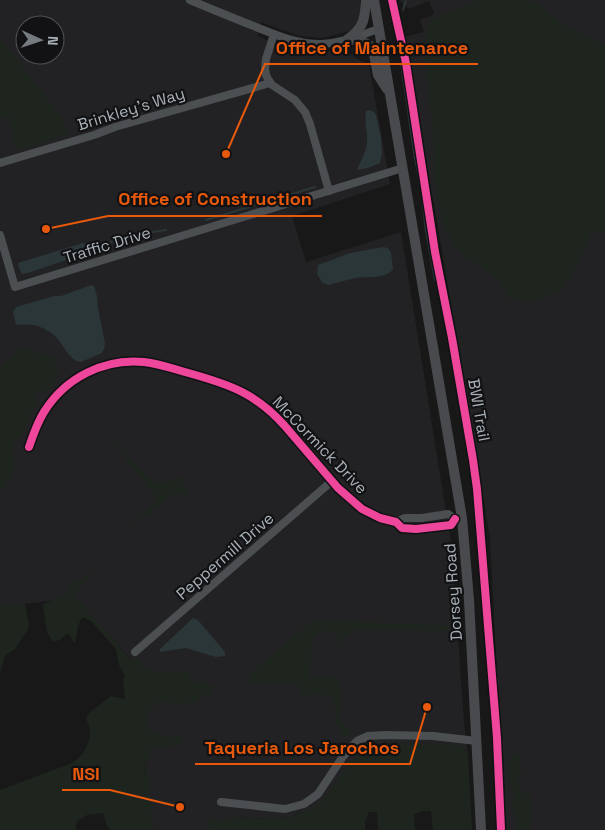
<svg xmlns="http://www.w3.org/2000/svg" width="605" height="830" font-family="'Space Grotesk',sans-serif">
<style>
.built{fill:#222224;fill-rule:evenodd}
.green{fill:#1e251e}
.water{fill:#2b3639}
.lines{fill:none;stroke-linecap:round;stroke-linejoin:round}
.stream{stroke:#2b3639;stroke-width:2}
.minor{stroke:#4c4f51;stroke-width:8}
.major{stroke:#494a4d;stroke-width:10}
.cycleway-casing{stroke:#121214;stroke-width:11}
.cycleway{stroke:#ed469a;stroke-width:8}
.labels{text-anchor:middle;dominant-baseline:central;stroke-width:4.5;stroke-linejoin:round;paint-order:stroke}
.street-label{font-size:16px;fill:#a9b1b8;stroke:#121214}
.leader{fill:none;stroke:#e8590c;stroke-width:2}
.callout-dot{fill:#e8590c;stroke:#121214;stroke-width:2}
.callout-label{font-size:18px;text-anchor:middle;font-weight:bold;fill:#e8590c;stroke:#121214;stroke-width:4.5;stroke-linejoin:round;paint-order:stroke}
</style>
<rect width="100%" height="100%" fill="#181818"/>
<g class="built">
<path d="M0,0H360L362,14L360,22L350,31L322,38L299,36L261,22L257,35L266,40L297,50L319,53L340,49L369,65L390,184L292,216L306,262L401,232L452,549L464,723L468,753L461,747L326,799L312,809L291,817L269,819L235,817L223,821L214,830H148L142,671L74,598L0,607ZM25,25H55V55H25Z"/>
<polygon points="399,0 605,0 605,830 505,830 490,538 438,227 404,37 424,32 420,20 434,14 429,1 409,9"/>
</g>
<g class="green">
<polygon points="478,0 528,0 538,4 559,21 605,46 605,232 592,232 579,263 560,291 532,301 511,300 499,281 454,247 442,219 434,178 433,131 424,48 429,21"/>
<polygon points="0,38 62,118 69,133 21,150 14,143 10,118 0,118"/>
<polygon points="22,348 51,357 58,366 56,381 47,391 39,392 35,396 37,406 31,413 25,431 12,446 14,472 0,492 0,367"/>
<polygon points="108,436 145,474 158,483 169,481 180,477 195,502 187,494 182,495 175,493 125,532 155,502 156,497"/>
<path d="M96,572L73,594L132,661L138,657L141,660L143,668L151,671L188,672L194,682H203L213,687L210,694L201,697L194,703L176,704L158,702L150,711L146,723L152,733L164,736L182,737L183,745L151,746L150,757L145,762V774H149L150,799L153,830H112L108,828L103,813L87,815L76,822V830H0V790L72,763C83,756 90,745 90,731C90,727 87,722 86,718L89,713L111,696L125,699L123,682L125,676L119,665L116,649L91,621L82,617L78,626L75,644L68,633L60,640L53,642L47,632L43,604L65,596L68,587L75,579L80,580Z"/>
<path d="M453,600L458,634L454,635L449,631L352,630L343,638V647L335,632L321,631L312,638L310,678H335L341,689L340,720L351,733L346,737L335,722C337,692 330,694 304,695L296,682C280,684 264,682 248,683L252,672L310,623L314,621L450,625L453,618Z"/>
<polygon points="25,604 29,625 27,631 15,649 5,656 0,673 0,606"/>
<polygon points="387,743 451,744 461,747 468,753 472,830 433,830 431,811 422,811 414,815 415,830 378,830 377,812 369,812 365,822 365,830 208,830 209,815 211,818 217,822 218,819 223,821 235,817 269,819 291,817 312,809 323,800 356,754 364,746 372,744"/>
<path d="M519,753L522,771L518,778L520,786L523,793L530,795V830H515L517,829V820L511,807L514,793L510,786C513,775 502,769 513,761L512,754Z"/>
</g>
<g class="water">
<path d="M370,110L374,112L376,115L381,137L382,154L380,163L368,168L357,170C360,161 366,153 367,143C368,132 364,122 366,111Z"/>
<polygon points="83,243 86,244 89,252 28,273 22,274 19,268 18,263"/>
<path d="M383,247L388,248L391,253L393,269C385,280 367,276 355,278C346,280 337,283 328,285L322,282L317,274L318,265L350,253Z"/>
<path d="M91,285L94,286L97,296L98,308L105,343L104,349L102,353L81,362C69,361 64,345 56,337C52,333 45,329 40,327C32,323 23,326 16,324L13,312L16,307L54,296H61Z"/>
<polygon points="193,618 198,620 225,652 225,656 216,657 186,648 160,652 160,649"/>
</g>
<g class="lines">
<g class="stream">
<polyline points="403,10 406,0"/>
<polyline points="397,35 415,159 422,190 425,225 435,280"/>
<polyline points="206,220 315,187"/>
<polyline points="107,244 118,239 146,233 166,230"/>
</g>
<g class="minor">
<path d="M190,0C211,9 231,17 251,25C274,34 297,45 322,44C342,43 360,35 379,29"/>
<polyline points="274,34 266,59 265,69 266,75 268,79 272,85 295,100 305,112 310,124 329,191"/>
<polyline points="0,163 94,135 115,127 270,83"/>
<polyline points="0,235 15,287 403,168"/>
<path d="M29,447C33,435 37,423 44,412C65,378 104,358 144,362C161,364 177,370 192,374C231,385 256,394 284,425L338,488L362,509L380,518L396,522L402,528L416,529L451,525L455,519"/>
<polyline points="396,522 405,518 422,518 448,514 455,519 459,518"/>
<polyline points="135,652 332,481"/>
<polyline points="221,802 285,809 304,804 318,794 342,758 352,746 357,741 368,736 385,735 433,736 477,741"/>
</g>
<g class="major">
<polyline points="374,0 462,518 469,600 481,830"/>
<polyline points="348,39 362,41 369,45 374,54 378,75 387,89"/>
<path d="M348,39C364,28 365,18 366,0"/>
</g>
<g class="cycleway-casing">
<g id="cycleway">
<polyline points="392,0 406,63 435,252 452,338 473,460 477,489 497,738 501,830"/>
<path d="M29,447C33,435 37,423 44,412C65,378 104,358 144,362C161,364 177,370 192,374C231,385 256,394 284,425L338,488L362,509L380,518L396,522L402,528L416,529L451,525L455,519"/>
</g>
</g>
<use href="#cycleway" class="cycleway"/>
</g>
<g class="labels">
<g class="street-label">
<text transform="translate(131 109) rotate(-17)">Brinkley's Way</text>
<text transform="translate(107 245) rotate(-17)">Traffic Drive</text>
<text transform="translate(479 410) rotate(80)">BWI Trail</text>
<text transform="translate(320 445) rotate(46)">McCormick Drive</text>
<text transform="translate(225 556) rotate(-41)">Peppermill Drive</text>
<text transform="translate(453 592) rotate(-94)">Dorsey Road</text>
</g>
</g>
<path class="leader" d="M226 154L265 64H478M46 229L108 216H322M427 707L410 764H195M180 807L110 790H62"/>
<g class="callout-dot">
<circle cx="226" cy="154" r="5"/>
<circle cx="46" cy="229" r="5"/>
<circle cx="427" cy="707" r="5"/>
<circle cx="180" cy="807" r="5"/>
</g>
<g class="callout-label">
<text x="372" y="54">Office of Maintenance</text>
<text x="215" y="205">Office of Construction</text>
<text x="302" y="754">Taqueria Los Jarochos</text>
<text x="86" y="780">NSI</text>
</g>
<g transform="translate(40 40) rotate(93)"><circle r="24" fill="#121214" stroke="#4e5256"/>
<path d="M0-4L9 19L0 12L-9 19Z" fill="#767b80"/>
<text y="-8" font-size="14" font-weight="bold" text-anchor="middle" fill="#a9b1b8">N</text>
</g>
</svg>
